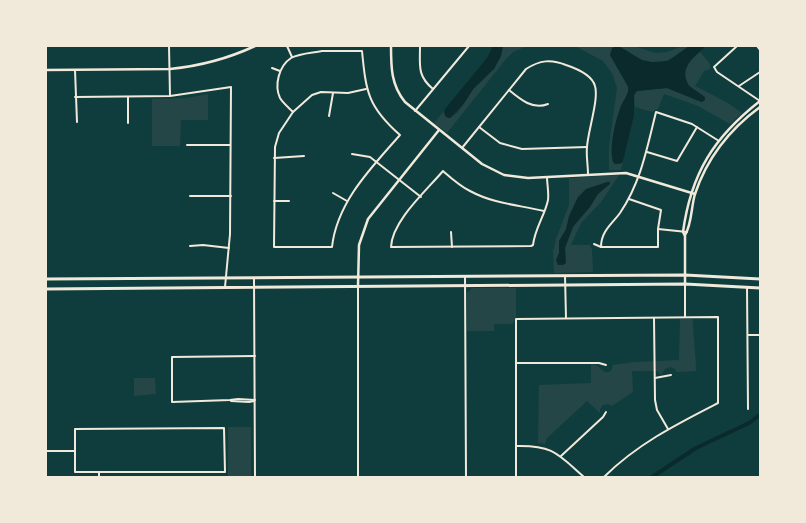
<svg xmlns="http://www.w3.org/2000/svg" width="806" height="523" font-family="Overpass,sans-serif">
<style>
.green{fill:#244646}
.water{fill:#0a2a2b}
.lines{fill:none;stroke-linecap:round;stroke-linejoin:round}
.canal{stroke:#0a2a2b;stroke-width:4}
.minor{stroke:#f1e9da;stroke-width:2}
.tertiary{stroke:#f1e9da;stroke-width:2.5}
.secondary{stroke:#f1e9da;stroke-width:3}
</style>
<rect width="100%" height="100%" fill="#0f3d3e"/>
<g class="green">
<polygon points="503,46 527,46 513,52 506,59 447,133 434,123 444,111 446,117 450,118 458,112 471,91 482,81 501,56"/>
<path d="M575,46H634L655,53L667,52L683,46H689C669,61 657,71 633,55C626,50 622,46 613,47L610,55L629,89C628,96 622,102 620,108C615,122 608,152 615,164H620L623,162L621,170H609V146L617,88L612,73L603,61Z"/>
<path d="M700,52L710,64V69L704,71L695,86L728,103L742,113L730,124L698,106L664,94L658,109L652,112L635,107L634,95L637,91L667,88L702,102L703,95C679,83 680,68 700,52Z"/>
<polygon points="208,94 208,120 181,120 180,146 152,146 152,99 187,98"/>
<polygon points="619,175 601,202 581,223 571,245 590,245 592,250 593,272 554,273 553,252 556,239 569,205 569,178"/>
<polygon points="472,288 516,288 516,316 513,324 494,324 494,331 467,331 467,293"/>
<path d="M680,319H693C693,337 696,353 696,371L677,372L675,369L670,367L665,369L661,375L657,371H632L633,392L612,406L608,404L603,405L600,409V413L587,401L547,438L545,444L538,443L539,385L591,383V364L596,365C602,368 603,375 611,371L613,365L633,362L679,360Z"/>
<polygon points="134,378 155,378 156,394 134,396"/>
<rect x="228" y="427" width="23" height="50"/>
</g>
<g class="water">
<polygon points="493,46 503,46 501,56 494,69 474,88 463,105 450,118 446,117 444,113 445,109 487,58"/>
<path d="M618,46L642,60L652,62L668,61L689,46H706C694,57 678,67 689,86L705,97V100L702,102L699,101L667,88L637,91L634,95V115L624,157L622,163L615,164L613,162C609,147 615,123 620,109C622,101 630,94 628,86L610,55L612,48Z"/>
<polygon points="607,182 610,182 610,184 598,194 590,207 573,227 565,248 566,263 563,265 558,265 556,260 559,253 559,241 566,229 569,216 578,197 586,189"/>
</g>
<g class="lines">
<polyline class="canal" points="652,477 696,448 749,423 760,415"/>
<g class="minor">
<polyline points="169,46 170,96"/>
<polyline points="287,46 292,57"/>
<path d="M420,46C420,65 417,76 433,89"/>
<polyline points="737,46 714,67 717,72 760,101"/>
<polyline points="757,46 760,50"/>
<path d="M322,51H362C366,92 368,107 400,135C371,168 337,202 332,247H274L275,147L279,133L293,112C289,108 283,103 280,98C274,85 279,66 291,58C300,53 312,53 322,51Z"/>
<polyline points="272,68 280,71"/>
<polyline points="75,70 77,122"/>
<polyline points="739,86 760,72"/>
<path d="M509,90C521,100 533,110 548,104"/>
<polyline points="75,97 170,96 231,87 230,234 225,287"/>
<polyline points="128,97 128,123"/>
<polyline points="415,111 469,46"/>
<polyline points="293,112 312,95 321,92 348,93 366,89"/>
<polyline points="329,116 333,93"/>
<polyline points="479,127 500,143 522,149 587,147"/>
<polyline points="187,145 230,145"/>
<path d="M462,148L526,69C540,60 551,59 566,65C575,68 592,75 595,86C599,99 588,131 587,147C586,156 588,165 588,174"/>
<polyline points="647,152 677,161 697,127"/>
<polyline points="352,154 370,157 421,197"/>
<polyline points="274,158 304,156"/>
<polyline points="333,193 347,201"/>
<polyline points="190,196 231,196"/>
<polyline points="274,201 289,201"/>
<path d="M544,211C519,205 494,204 470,191C460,186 451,178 443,171C426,191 392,221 391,247L531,246L533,245C535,228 545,215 548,200C549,192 547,184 547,177"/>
<polyline points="658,229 687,232"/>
<polyline points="451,232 452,247"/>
<polyline points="594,244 601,247 658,247 658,229 661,210 629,199"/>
<polyline points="190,246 203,245 229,248"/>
<path d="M601,247C601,231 612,224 620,213C641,182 647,148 656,112L692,124L719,141"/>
<polyline points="565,276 566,318"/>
<polyline points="465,277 466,477"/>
<polyline points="254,279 255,477"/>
<polyline points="685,284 685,317"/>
<polyline points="747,287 748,409"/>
<polyline points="654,318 655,400 657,410 668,429"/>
<polyline points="748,335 760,335"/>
<polyline points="255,356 172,357 172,402 230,400 238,399 255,400"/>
<polyline points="516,363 599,363 606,365"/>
<polyline points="655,378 671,375"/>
<polyline points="231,401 249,402 254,401"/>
<polygon points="224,428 225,472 75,472 75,429"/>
<path d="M516,446C553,445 558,454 584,477"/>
<polyline points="46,451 75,451"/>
<polyline points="561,456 603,417 606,412"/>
<polyline points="99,472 99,477"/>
<polyline points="358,477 358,286"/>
<path d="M516,477V319L718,317V403C677,424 637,444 604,477"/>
</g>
<g class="tertiary">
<path d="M391,46C391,67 391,85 405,102L482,164L504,175L528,178L626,173L695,194"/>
<path d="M46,70L170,69C200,66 227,59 255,46"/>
<path d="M685,235C692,224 691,207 695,194C707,158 730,129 760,107"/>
<path d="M685,284V236L683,232C691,173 714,137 760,101"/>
<polyline points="358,286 359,245 368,219 439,130"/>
</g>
<g class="secondary">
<polyline points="46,279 685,275 760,279"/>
<polyline points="46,289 685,284 760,288"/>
</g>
</g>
<rect width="806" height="523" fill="none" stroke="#f1e9da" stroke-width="94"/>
</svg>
